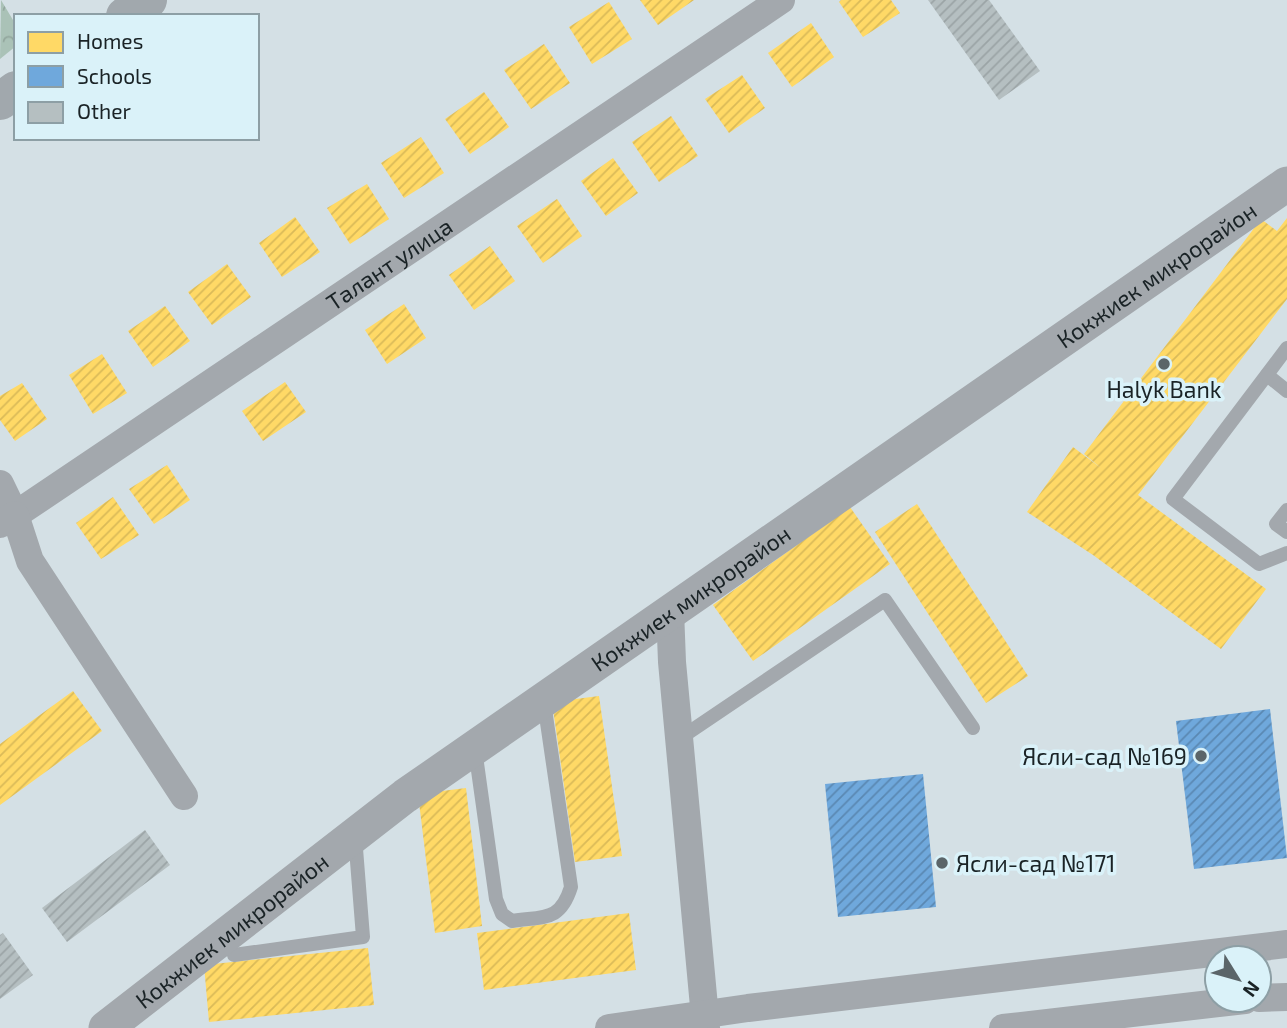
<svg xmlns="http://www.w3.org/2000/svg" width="1287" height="1028" font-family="'Exo 2',sans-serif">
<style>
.forest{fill:url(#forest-crowns)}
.homes{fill:url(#homes-hatch)}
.schools{fill:url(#schools-hatch)}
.building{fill:url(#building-hatch)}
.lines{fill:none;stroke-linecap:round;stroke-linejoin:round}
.service{stroke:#a3a8ad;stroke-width:14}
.minor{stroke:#a3a8ad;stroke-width:28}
.tertiary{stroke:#a3a8ad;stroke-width:35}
.secondary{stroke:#a1a8ad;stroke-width:38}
.poi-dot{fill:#5b6569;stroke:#daf2f9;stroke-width:2.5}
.labels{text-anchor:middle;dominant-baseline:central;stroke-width:7;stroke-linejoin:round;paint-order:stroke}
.street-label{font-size:23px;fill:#1a2326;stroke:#daf2f9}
.poi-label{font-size:23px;fill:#1a2326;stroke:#daf2f9}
</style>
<defs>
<pattern id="forest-crowns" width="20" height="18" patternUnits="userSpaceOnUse" patternTransform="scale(1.75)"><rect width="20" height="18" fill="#aac2b7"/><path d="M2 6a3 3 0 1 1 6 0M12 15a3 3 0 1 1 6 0" fill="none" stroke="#92a69d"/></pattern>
<pattern id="homes-hatch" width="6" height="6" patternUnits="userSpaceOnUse" patternTransform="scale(1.75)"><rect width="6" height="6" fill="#ffd966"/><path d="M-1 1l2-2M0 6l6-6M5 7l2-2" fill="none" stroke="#daba58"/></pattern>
<pattern id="schools-hatch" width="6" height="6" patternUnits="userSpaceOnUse" patternTransform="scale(1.75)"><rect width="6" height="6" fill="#6fa8dc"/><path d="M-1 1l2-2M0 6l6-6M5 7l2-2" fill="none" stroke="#5a88b2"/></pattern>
<pattern id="building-hatch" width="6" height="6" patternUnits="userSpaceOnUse" patternTransform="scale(1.75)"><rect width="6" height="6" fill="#b5bfc1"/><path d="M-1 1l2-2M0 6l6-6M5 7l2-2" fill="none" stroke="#9ba4a6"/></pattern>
</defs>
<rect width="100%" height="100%" fill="#d4e0e5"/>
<polygon class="forest" points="1,0 16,25 16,46 0,59"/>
<g class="homes">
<polygon points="640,0 694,0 658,25"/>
<polygon points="841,0 891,0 900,13 863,37 839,2"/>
<polygon points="609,2 632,39 592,64 569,27"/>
<polygon points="811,23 834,57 792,87 768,53"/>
<polygon points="544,44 570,83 531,109 504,70"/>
<polygon points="742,75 765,108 729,133 705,99"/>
<polygon points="484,92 509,127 470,154 445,119"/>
<polygon points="671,116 698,156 659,182 632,142"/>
<polygon points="421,137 444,173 404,198 381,163"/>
<polygon points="613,158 638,193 606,216 581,181"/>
<polygon points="367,184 389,219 350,244 327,208"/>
<polygon points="557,199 582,236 543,263 517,226"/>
<polygon points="295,217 320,252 282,277 259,243"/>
<polygon points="1287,218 1287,299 1138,495 1266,589 1221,649 1093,555 1027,512 1073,447 1101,468 1084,454 1261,219 1277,231"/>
<polygon points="490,246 515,281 474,310 449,275"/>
<polygon points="227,264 251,297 212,325 188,292"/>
<polygon points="404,304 426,338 387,364 365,330"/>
<polygon points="165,306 190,341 153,367 128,331"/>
<polygon points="102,354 127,393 93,414 69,375"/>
<polygon points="285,382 306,412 263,441 242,411"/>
<polygon points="22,383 47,419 15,441 0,420 0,396"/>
<polygon points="167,465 190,500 154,524 129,489"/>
<polygon points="113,497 139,535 101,559 76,523"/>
<polygon points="917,504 1028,676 986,703 875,532"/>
<polygon points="850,507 890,564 753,661 713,605"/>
<polygon points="73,691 102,731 0,805 0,744"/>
<polygon points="599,696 622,856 575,862 552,702"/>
<polygon points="466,788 482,926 435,933 418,794"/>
<polygon points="629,913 636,970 484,990 477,933"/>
<polygon points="368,948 374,1005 209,1022 204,965"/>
</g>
<g class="schools">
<polygon points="1270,709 1287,858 1194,869 1176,721"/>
<polygon points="923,774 936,907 838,917 825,784"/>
</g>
<g class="building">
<polygon points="928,0 989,0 1040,71 999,100"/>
<polygon points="145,830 170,865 67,942 42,908"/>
<polygon points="3,933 33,975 0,999 0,935"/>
</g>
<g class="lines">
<g class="service">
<polyline points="1287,348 1173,499 1259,564 1287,553"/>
<polyline points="1267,375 1287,391"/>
<polyline points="1287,510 1276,524 1287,532"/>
<polyline points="679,739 885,600 973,728"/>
<path d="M475,749L496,899L502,914L512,921C544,916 560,922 571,887L544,702"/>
<polyline points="234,955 363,937 355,836"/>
</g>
<g class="minor">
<path id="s1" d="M0,484L15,515L781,0"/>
<polyline points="0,524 15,515 30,561 184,796"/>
<polyline points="670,610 672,662 706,1028"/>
<polyline points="1259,998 1287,997"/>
<polyline points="609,1028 748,1008 1287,944"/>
<polyline points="1003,1028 1245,1000"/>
</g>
<path class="tertiary" id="s2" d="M106,1028L405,796L1287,184"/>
<g class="secondary">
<polyline points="125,16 148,0"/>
<polyline points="0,101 16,90"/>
</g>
</g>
<g class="poi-dot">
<circle cx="1164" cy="364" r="7"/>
<circle cx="1201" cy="756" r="7"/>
<circle cx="942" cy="863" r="7"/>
</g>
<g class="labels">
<g class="street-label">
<text stroke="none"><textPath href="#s1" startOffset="485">Талант улица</textPath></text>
<text stroke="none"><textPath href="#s2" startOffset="1293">Кокжиек микрорайон</textPath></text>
<text stroke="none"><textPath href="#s2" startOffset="726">Кокжиек микрорайон</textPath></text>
<text stroke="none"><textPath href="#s2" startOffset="159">Кокжиек микрорайон</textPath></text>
</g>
<g class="poi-label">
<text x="1164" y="389">Halyk Bank</text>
<text x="1187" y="756" text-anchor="end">Ясли-сад №169</text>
<text x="956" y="863" text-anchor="start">Ясли-сад №171</text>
</g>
</g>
<rect x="14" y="14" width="245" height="126" fill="#daf2f9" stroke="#8d9fa5" stroke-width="2"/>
<rect x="28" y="32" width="35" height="21" fill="#ffd966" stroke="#8d9fa5" stroke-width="2"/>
<text x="77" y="49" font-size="21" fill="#1a2326">Homes</text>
<rect x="28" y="66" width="35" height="21" fill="#6fa8dc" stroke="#8d9fa5" stroke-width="2"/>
<text x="77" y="84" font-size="21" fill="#1a2326">Schools</text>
<rect x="28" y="102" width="35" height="21" fill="#b5bfc1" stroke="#8d9fa5" stroke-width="2"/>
<text x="77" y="119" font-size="21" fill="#1a2326">Other</text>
<g transform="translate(1238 979) rotate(127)"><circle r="33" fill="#daf2f9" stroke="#8d9fa5" stroke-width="2"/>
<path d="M0-5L12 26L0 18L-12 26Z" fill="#5b6569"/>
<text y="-10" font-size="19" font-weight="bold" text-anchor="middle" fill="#1a2326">N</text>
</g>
</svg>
